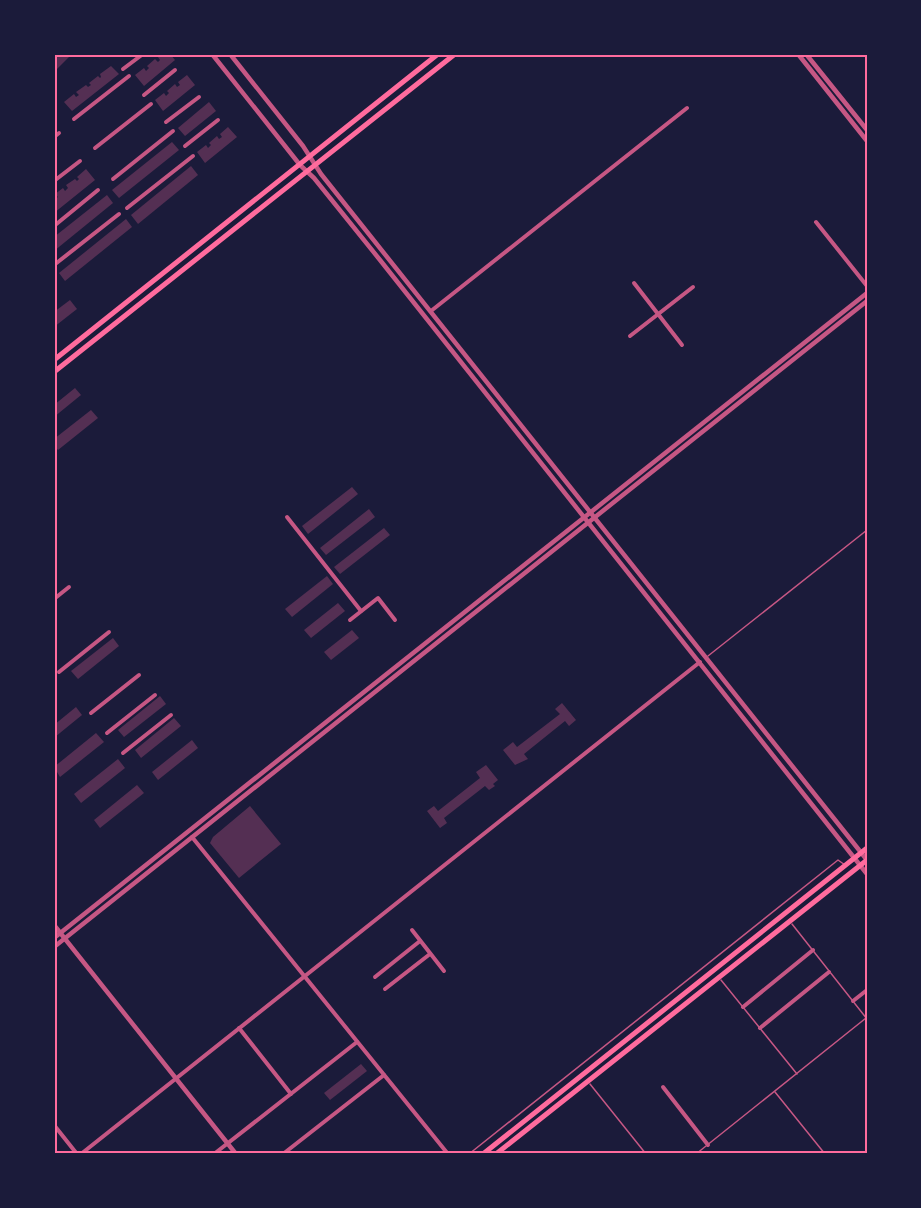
<svg xmlns="http://www.w3.org/2000/svg" width="921" height="1208" font-family="'Varela Round',sans-serif">
<style>
.building{fill:#542f53}
.lines{fill:none;stroke-linecap:round;stroke-linejoin:round}
.service{stroke:#c65784;stroke-width:1.5}
.minor{stroke:#c65784;stroke-width:4}
.tertiary{stroke:#c65784;stroke-width:4.5}
.secondary{stroke:#ff6b9d;stroke-width:5}
.primary{stroke:#ff6b9d;stroke-width:5}
.neatline{fill:none;stroke:#ff6b9d;stroke-width:2}
</style>
<rect width="100%" height="100%" fill="#1b1b3a"/>
<g class="building">
<polygon points="56,54 72,54 54,72 54,56"/>
<polygon points="162,54 170,54 175,60 144,86 135,75 144,68 146,71 149,68 147,66 155,59 158,62 160,60 158,57"/>
<polygon points="111,66 119,74 72,111 64,102 74,94 76,97 79,95 76,92 86,85 88,87 91,85 89,83 98,76 100,78 101,77 100,74"/>
<polygon points="187,75 195,85 163,111 155,100 164,93 166,96 169,93 167,91 175,84 177,87 180,85 178,82"/>
<polygon points="209,102 216,111 185,136 178,128"/>
<polygon points="228,127 237,137 205,163 197,152 206,145 208,148 211,145 209,143 217,136 219,139 222,137 220,134"/>
<polygon points="172,142 179,150 119,198 112,190"/>
<polygon points="191,166 198,175 138,224 131,215"/>
<polygon points="86,169 95,180 54,213 54,198 55,199 58,197 55,194 63,188 65,191 68,188 66,185 75,179 77,181 79,179 77,177"/>
<polygon points="107,195 113,203 54,251 54,237"/>
<polygon points="126,219 132,227 65,281 59,273"/>
<polygon points="70,300 77,309 54,327 54,312"/>
<polygon points="75,388 81,395 54,417 54,405"/>
<polygon points="91,410 98,418 58,450 54,445 54,439"/>
<polygon points="352,487 358,494 308,534 302,526"/>
<polygon points="369,509 375,517 326,555 320,548"/>
<polygon points="384,528 390,535 340,574 334,567"/>
<polygon points="327,576 333,584 292,617 285,609"/>
<polygon points="338,603 345,611 311,638 304,630"/>
<polygon points="352,630 359,638 331,660 324,652"/>
<polygon points="113,638 119,646 78,679 71,671"/>
<polygon points="160,696 166,704 124,737 118,730"/>
<polygon points="562,703 576,720 569,726 565,721 524,754 528,759 515,765 503,750 513,742 517,747 560,714 555,709"/>
<polygon points="76,707 82,715 55,737 54,725"/>
<polygon points="174,718 181,726 141,758 135,750"/>
<polygon points="96,733 104,742 60,777 54,767"/>
<polygon points="192,740 198,748 158,780 152,772"/>
<polygon points="118,759 125,768 81,803 74,794"/>
<polygon points="486,765 498,780 493,784 495,786 489,790 485,786 444,818 447,823 440,828 427,811 434,806 438,811 480,778 476,772"/>
<polygon points="137,785 144,793 100,828 94,820"/>
<polygon points="250,806 281,844 239,878 210,843 213,837"/>
<polygon points="361,1064 367,1071 330,1100 324,1093"/>
</g>
<g class="lines">
<g class="service">
<polyline points="708,656 867,530"/>
<polyline points="792,924 867,1019"/>
<polyline points="721,980 797,1074"/>
<polyline points="590,1084 646,1154"/>
<polyline points="775,1092 825,1154"/>
<polyline points="469,1154 838,860 845,865"/>
<polyline points="696,1154 866,1018"/>
</g>
<g class="minor">
<polyline points="123,69 143,54"/>
<polyline points="144,95 175,70"/>
<polyline points="74,119 129,76"/>
<polyline points="166,122 199,97"/>
<polyline points="54,137 59,133"/>
<polyline points="185,146 218,120"/>
<polyline points="95,148 151,104"/>
<polyline points="113,179 173,131"/>
<polyline points="54,181 80,161"/>
<polyline points="127,208 193,156"/>
<polyline points="816,222 867,286"/>
<polyline points="54,226 98,190"/>
<polyline points="54,265 119,214"/>
<polyline points="634,283 682,345"/>
<polyline points="431,311 687,108"/>
<polyline points="630,336 693,287"/>
<polyline points="287,517 361,611"/>
<polyline points="54,599 69,587"/>
<polyline points="350,620 378,598 395,620"/>
<polyline points="59,672 109,632"/>
<polyline points="91,713 139,675"/>
<polyline points="107,733 155,695"/>
<polyline points="123,753 171,715"/>
<polyline points="192,837 448,1154"/>
<polyline points="412,930 444,971"/>
<polyline points="375,977 420,941"/>
<polyline points="385,989 430,954"/>
<polyline points="853,1001 867,990"/>
<polyline points="743,1007 813,950"/>
<polyline points="239,1028 291,1094"/>
<polyline points="760,1028 829,972"/>
<polyline points="663,1087 708,1145"/>
<polyline points="54,1125 77,1154"/>
<polyline points="81,1154 700,662"/>
<polyline points="214,1154 357,1042"/>
<polyline points="283,1154 384,1075"/>
</g>
<g class="tertiary">
<polyline points="212,54 300,165 314,178 380,260 867,874"/>
<polyline points="230,54 303,146 321,174 867,860"/>
<polyline points="798,54 867,141"/>
<polyline points="806,54 867,130"/>
<polyline points="54,925 236,1154"/>
<polyline points="54,938 867,293"/>
<polyline points="54,947 867,301"/>
</g>
<g class="secondary">
<polyline points="54,360 438,54"/>
<polyline points="54,372 455,54"/>
</g>
<g class="primary">
<polyline points="483,1154 867,848"/>
<polyline points="496,1154 867,860"/>
</g>
</g>
<rect width="921" height="1208" fill="none" stroke="#1b1b3a" stroke-width="111"/>
<rect x="56" y="56" width="810" height="1096" class="neatline"/>
</svg>
